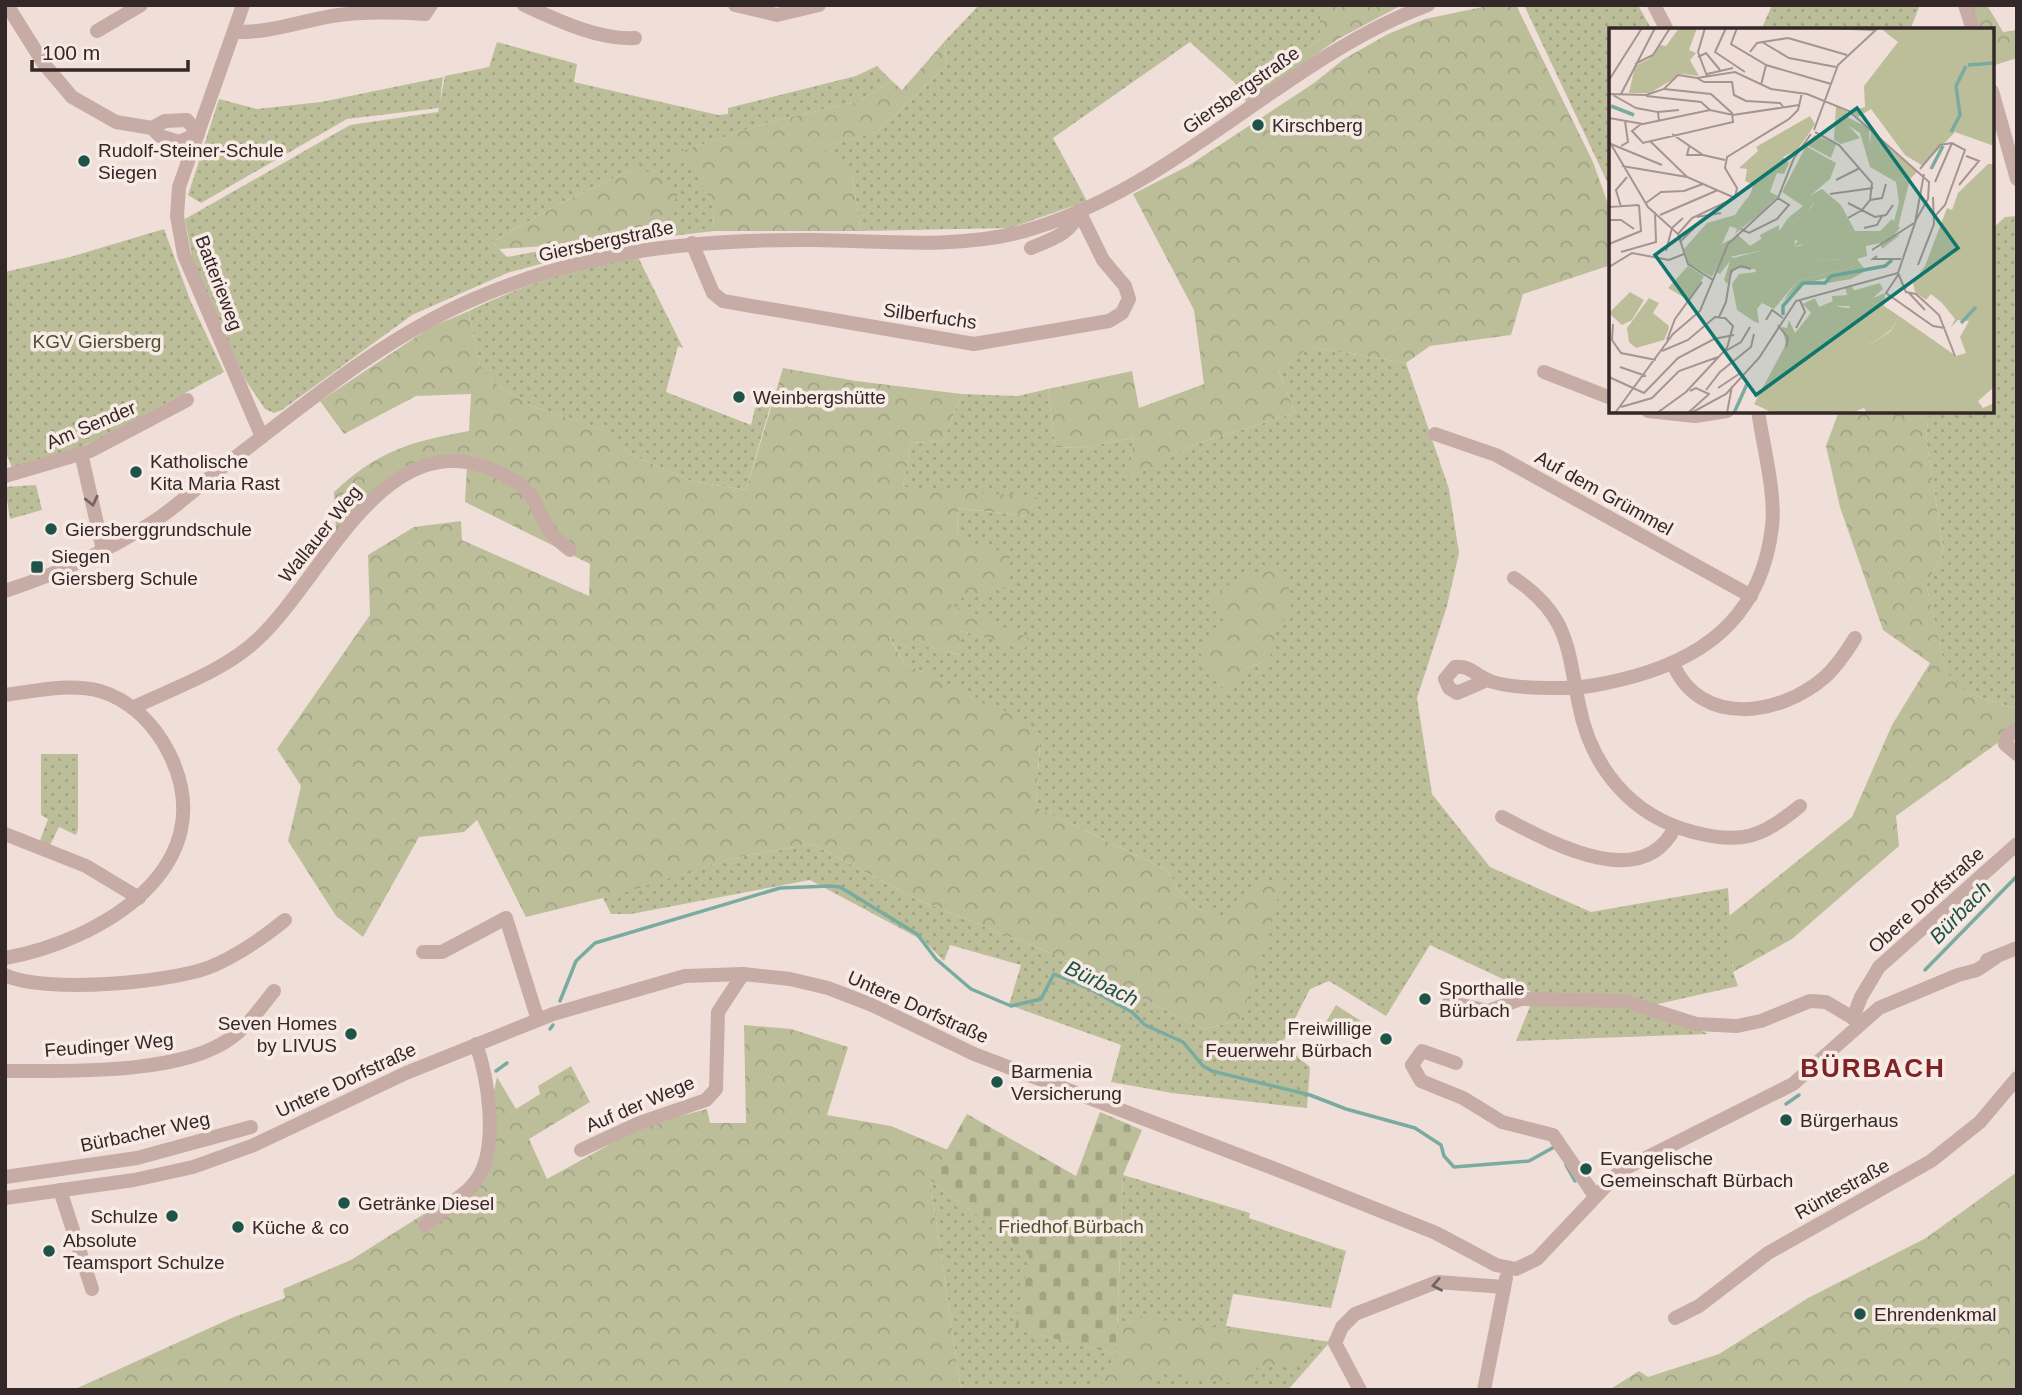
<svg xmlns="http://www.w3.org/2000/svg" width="2022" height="1395" font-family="Arial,sans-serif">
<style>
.green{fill:url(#green-dots);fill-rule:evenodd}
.forest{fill:url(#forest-crowns)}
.cemetery{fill:url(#cemetery-stones)}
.pitch{fill:#bcbe9a}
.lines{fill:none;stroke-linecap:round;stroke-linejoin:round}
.stream{stroke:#7aaba0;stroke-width:3.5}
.minor{stroke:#c7aca6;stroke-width:14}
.oneway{stroke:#766360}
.poi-dot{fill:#1e5348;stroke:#f8eae5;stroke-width:2.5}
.labels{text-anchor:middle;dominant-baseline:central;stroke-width:7;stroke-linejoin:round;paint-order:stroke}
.street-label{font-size:19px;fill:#342727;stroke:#f8eae5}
.poi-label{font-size:19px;fill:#342727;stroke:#f8eae5;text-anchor:start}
.park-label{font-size:19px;fill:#4d502c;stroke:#f8eae5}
.water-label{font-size:21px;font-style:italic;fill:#1e5348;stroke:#f8eae5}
.district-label{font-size:26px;font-weight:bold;letter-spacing:2px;fill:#7e2427;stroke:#f8eae5}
.inset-river{fill:none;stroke:#7aaba0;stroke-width:3.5}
.inset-road{fill:none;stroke:#a59592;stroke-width:2}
.view{fill:#0f766e;fill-opacity:0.15;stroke:#0f766e;stroke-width:3.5}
.inset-edge{fill:none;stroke:#342727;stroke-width:3.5}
</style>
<defs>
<pattern id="green-dots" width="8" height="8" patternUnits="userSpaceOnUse" patternTransform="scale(1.75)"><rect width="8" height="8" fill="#bcbe9a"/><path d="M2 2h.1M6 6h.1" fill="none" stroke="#a2a385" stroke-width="1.8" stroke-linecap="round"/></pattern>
<pattern id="forest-crowns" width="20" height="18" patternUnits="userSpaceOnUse" patternTransform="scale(1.75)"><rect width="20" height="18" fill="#bcbe9a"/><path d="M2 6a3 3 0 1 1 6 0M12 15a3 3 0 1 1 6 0" fill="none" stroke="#a2a385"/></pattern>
<pattern id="cemetery-stones" width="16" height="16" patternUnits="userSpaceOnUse" patternTransform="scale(1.75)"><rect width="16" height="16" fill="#bcbe9a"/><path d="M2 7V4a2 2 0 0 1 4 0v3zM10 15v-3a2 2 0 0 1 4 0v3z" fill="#a2a385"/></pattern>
</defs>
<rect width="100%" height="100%" fill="#f0dfd9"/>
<g class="green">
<polygon points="979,5 1320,5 1320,39 1260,79 1234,82 1190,42 1053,138 1087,201 1010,228 861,231 852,176 821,147 877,132 947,65 944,42"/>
<polygon points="1524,5 1638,5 1652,30 1611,30 1611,190"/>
<polygon points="1772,5 1920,5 1910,30 1761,30"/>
<path d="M497,42L577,64L574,82L718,115L728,114V108L856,76L877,66L892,81L859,101L766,123L668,156L695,168L713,208L714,231L629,241L663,221L631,170L563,202L492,242L507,257C527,254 559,244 577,254L507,273L412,315L282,410L274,413L265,409L246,381L195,272L185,219L350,125L438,112L439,108L347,119L201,203L188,195L219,99L257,109L321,102L443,77L440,102L445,76L489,67Z"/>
<polygon points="2017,216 2017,709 1969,694 1946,673 1926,583 1944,553 1926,438 1929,411 1992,411 1992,229 2005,217"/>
<polygon points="164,229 191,302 224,372 96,441 13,470 5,451 5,272 70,257"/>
<path d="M637,255L683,348L678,346L666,392L751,425L759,392L773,397L746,490L691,481L630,454L613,433L532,406L499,386L479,366L469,311C523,284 578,269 637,255Z"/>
<path d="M1310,347L1406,363L1449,489L1459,553L1447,606L1417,698L1432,794L1490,867L1591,912L1728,888L1733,972L1738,986L1649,1006L1708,1034L1516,1041L1535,994L1430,945L1386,1016L1329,981L1310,989L1282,1044L1310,1067L1307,1108L1172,1093L1111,1082L1121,1045L1009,1005L1021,965L950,945L944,961L924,941L810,880L631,914H611L603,898L734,858L812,844L916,899L1048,952L1204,1029L1241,1020L1258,958L1265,883L1224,917L1199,910L1180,892L1167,870L1036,807L1040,741L1026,722L904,663L889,636L960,655L961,631L1026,647L1028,638L944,602L957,538L958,508L1028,516L903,487L911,443L943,441L962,394L1018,396L1048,389L1055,447L1079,448L1134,438L1129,477L1196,444L1295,413L1279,371ZM1213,605L1267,661L1241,670L1224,695L1216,692L1223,684L1225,621Z"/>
<polygon points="36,485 42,510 10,519 5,487"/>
<polygon points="41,754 78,754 78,829 76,835 59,827 50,845 40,841 48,819 41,815"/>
<polygon points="1123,1175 1250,1213 1249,1218 1346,1251 1331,1308 1233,1294 1226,1326 1330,1342 1288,1390 961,1390 930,1180 1030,1255 1016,1329 1116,1354"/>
</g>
<g class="forest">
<polygon points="1320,5 1402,5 1338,39 1247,103 1234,82 1260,79 1320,39"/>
<polygon points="1492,5 1517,7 1593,162 1611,212 1611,265 1523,294 1511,335 1430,346 1406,363 1310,347 1279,371 1295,413 1196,444 1128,478 1134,438 1079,448 1055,447 1048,389 1132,371 1139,408 1204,384 1194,310 1133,194 1188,166 1314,83 1344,59 1388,34 1425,19"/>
<polygon points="1970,5 1987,5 2003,32 2017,30 2017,58 1992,66 1992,30 1975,30"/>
<polygon points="944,42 947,65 877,132 822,147 852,176 861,231 714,231 713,208 695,169 667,156 766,123 859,101 892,81 902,90"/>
<polygon points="631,170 661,173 678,194 663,221 629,241 594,250 577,244 499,249 492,242 563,202"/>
<path d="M469,311L479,365L499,386L532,406L614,433L630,454L691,481L746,490L783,368L856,381L962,394L943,441L911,443L903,487L1047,498L1028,516L958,508L957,538L1010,554L1006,588L945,602L1029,638L1026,648L961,631V655L889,637L904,663L1026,721L1040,740L1036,807L1167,870L1180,892L1199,910L1224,916L1265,883L1285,875L1241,1020L1204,1029L1048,952L916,899L812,844L734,858L623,893L526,917L477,820L464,832L419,837L363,937L336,916L288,841L301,786L277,749L370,615L368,555L414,527L461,521L462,540L589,596L590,564L465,502L467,466L431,465L407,479L336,532L334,492C379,450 410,442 469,431L471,394L416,396L344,434L320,401L431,327Z"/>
<polygon points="1839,411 1929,411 1926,438 1944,553 1926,583 1946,672 1969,694 2017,709 2017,729 1896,816 1899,846 1792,939 1733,972 1729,916 1852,817 1892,725 1930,663 1883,630 1840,507 1826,446"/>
<polygon points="1280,567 1287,574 1292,614 1271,629 1276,645 1267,661 1241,670 1224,696 1215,693 1223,684 1200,653 1224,621 1212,605 1213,595 1246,574"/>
<polygon points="744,1025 791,1029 848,1047 827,1115 891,1126 948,1150 930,1180 961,1390 73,1390 234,1317 285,1298 283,1289 351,1260 435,1207 477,1174 497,1077 516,1109 540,1094 538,1086 571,1066 590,1102 529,1139 547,1179 643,1126 707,1109 710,1123 746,1123"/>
<polygon points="2017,1172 2017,1390 1609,1390 1639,1371 1648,1377 1719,1354 1808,1298 1926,1238"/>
<path d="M1129,1314C1188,1326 1248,1330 1308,1339L1307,1353L1288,1366H1258L1249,1386L1157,1371L1144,1390H1112L1099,1381L1116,1355L1117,1334Z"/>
</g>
<polygon class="cemetery" points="1100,1112 1142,1130 1123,1175 1116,1354 1015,1329 1029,1255 930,1180 967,1114 1076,1176"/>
<polygon class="pitch" points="1336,1005 1364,1023 1354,1040 1326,1022"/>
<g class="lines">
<g class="stream">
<polyline points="1925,970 2017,876"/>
<polyline points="560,1001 576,961 595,943 780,888 830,886 840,887 917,934 936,959 971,989 1011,1006 1041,999 1054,974 1088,988 1132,1012 1145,1025 1183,1042 1203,1066 1212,1071 1310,1095 1346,1109 1415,1128 1441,1145 1444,1156 1454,1167 1529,1161 1556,1146"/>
<polyline points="550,1029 553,1025"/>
<polyline points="496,1071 507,1063"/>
<polyline points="1786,1104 1799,1095"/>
<polyline points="1566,1165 1575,1181"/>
</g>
<g class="minor">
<polyline points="7,5 44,64 72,97 116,122 152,128 160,136 179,142 198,134"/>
<polyline points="243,5 179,187 177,216 184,255 262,437"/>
<path d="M524,5C557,20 598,40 635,38"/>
<polyline points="735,5 777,15 819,5"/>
<polyline points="1654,5 1667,30"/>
<polyline points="1965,5 1973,30"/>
<polyline points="97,31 141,5"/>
<path d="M234,32C269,33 298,22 332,16C363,11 394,12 425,14L431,5"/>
<polyline points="1992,91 2017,179"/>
<polyline points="152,128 165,121 187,120 198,134"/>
<polyline points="692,243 713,293 723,301 974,344 1109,321 1122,313 1129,299 1125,286 1103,260 1079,211"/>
<path d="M1031,248C1052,239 1072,234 1079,211"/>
<polyline points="1544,372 1611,398"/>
<polyline points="1648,411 1695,416 1727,411"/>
<polyline points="1435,434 1496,455 1751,596"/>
<polyline points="81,453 103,550"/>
<polyline points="5,476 90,451 187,400"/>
<path d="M1514,578C1569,615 1567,647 1579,705C1591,767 1631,816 1693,832C1742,845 1762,837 1800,806"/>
<path d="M5,591C57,574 110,550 156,520C180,504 201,484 224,466C304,405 381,339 474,299C587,250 694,239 815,240C882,241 956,249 1021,232C1175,190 1281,60 1428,5"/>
<path d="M1673,664C1701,728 1780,716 1825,677C1837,666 1847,651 1855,638"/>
<path d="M1487,680L1457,693L1449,688L1445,679L1455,667C1470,665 1475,675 1488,680C1503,687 1539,688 1556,688C1583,689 1609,683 1635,676C1713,654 1762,610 1772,527C1776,494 1763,445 1758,411"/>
<path d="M5,695C36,691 69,683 100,691C131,700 155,725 169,753C226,867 100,941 5,958"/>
<path d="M132,708C174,688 224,671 258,639C331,570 391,401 518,483C535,494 540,516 550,532C555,539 563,544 570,550"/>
<polyline points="2017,729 2010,733 2005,744 2017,754"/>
<path d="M1502,817C1548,841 1642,895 1675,827"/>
<polyline points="5,834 86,866 139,898"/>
<polyline points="423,952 442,952 506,918 538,1020"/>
<polyline points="1987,960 2017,948"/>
<path d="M5,975C43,994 179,983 217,964C241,953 264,937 285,920"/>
<polyline points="1449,1002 1488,1011 1521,999 1624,1001 1696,1024 1737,1026 1761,1021 1810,1001 1826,1002 1853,1018"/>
<polyline points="1859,1023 1853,1018 1861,997 1879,967 2017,844"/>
<polyline points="1456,1063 1422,1051 1412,1065 1421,1081 1463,1098 1502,1122 1553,1135 1595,1196"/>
<path d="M5,1071C66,1071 181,1075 231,1038C248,1026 261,1007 274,991"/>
<polyline points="581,1150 639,1123 706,1100 716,1089 718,1012 743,974"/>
<polyline points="5,1177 137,1158 251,1127"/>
<polyline points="60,1190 92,1289"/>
<polyline points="5,1198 134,1180 193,1167 254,1145 406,1073 553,1014 685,976 743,974 790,979 828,988 872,1005 974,1054 1283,1172 1436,1233 1496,1265 1516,1269 1537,1259 1620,1171 1793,1084 1879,1008 1958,975 1977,970 1995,958"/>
<path d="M425,1225C443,1211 465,1197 478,1178C499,1144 488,1078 476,1044"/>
<polyline points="1675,1318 1699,1306 1768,1253 1931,1161 1980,1122 2017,1078"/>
<polyline points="1360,1390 1335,1343 1342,1327 1355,1314 1437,1282 1504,1287"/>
<polyline points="1484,1390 1506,1278"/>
</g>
</g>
<defs><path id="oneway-chevron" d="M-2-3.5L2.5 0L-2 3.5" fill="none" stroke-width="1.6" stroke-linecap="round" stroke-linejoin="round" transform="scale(1.75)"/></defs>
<g class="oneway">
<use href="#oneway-chevron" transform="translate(92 501) rotate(77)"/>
<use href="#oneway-chevron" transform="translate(1437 1285) rotate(169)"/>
</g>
<g class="poi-dot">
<circle cx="1258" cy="125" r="7"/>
<circle cx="84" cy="161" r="7"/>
<circle cx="739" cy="397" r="7"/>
<circle cx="136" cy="472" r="7"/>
<circle cx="51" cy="529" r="7"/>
<rect x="30" y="560" width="14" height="14" rx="3.5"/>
<circle cx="1425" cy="999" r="7"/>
<circle cx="351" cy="1034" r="7"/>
<circle cx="1386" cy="1039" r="7"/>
<circle cx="997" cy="1082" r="7"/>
<circle cx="1786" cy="1120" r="7"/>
<circle cx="1586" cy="1169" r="7"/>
<circle cx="344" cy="1203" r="7"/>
<circle cx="172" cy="1216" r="7"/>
<circle cx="238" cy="1227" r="7"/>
<circle cx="49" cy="1251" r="7"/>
<circle cx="1860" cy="1314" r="7"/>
</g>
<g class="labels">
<g class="street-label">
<text transform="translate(1241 90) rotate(-35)">Giersbergstraße</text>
<text transform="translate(606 241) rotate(-12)">Giersbergstraße</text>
<text transform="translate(219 283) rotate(69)">Batterieweg</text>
<text transform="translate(930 316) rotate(8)">Silberfuchs</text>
<text transform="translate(91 425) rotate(-23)">Am Sender</text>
<text transform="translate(1604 493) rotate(29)">Auf dem Grümmel</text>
<text transform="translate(320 534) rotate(-51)">Wallauer Weg</text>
<text transform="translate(1926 900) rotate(-42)">Obere Dorfstraße</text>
<text transform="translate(918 1007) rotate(24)">Untere Dorfstraße</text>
<text transform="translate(109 1045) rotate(-5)">Feudinger Weg</text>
<text transform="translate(346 1080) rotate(-25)">Untere Dorfstraße</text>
<text transform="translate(640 1104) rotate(-23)">Auf der Wege</text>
<text transform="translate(145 1132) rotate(-12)">Bürbacher Weg</text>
<text transform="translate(1842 1189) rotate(-29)">Rüntestraße</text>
</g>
<g class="poi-label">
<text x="1272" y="125">Kirschberg</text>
<text x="98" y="150">Rudolf-Steiner-Schule<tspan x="98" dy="22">Siegen</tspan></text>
<text x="753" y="397">Weinbergshütte</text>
<text x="150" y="461">Katholische<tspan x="150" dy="22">Kita Maria Rast</tspan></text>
<text x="65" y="529">Giersberggrundschule</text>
<text x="51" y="556">Siegen<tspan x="51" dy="22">Giersberg Schule</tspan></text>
<text x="1439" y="988">Sporthalle<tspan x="1439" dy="22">Bürbach</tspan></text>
<text x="337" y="1023" text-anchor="end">Seven Homes<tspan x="337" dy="22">by LIVUS</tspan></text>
<text x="1372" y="1028" text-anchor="end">Freiwillige<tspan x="1372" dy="22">Feuerwehr Bürbach</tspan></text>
<text x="1011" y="1071">Barmenia<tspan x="1011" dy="22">Versicherung</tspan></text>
<text x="1800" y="1120">Bürgerhaus</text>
<text x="1600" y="1158">Evangelische<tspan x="1600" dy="22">Gemeinschaft Bürbach</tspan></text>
<text x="358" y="1203">Getränke Diesel</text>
<text x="158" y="1216" text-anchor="end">Schulze</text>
<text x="252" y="1227">Küche &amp; co</text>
<text x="63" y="1240">Absolute<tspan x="63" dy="22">Teamsport Schulze</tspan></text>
<text x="1874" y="1314">Ehrendenkmal</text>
</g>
<g class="park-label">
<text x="97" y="341">KGV Giersberg</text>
<text x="1071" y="1226">Friedhof Bürbach</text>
</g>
<g class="water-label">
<text transform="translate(1960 912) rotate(-46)">Bürbach</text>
<text transform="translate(1102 983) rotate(26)">Bürbach</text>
</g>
<g class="district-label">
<text x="1873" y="1068">BÜRBACH</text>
</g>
</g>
<g transform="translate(1609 28)">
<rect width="385" height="385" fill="#f0dfd9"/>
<path d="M227,78L238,83L240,98L251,110L232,116L225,112ZM201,88L206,96L199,107L188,122L174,129L180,135L175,146L168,145L161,164L169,168L148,188L138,182L144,157L136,153L138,141L130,140L149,123L147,119ZM262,103L308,144L301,151L289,153L280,146L261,117ZM206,107L227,116L222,130L196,116ZM213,161L232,177L246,203H271L283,191L291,200L284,208L291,207L273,221L271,215L257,218L258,228L248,231L257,243L242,251L219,255L217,250L191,257L173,274L188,253L244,239L238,222L232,231L208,233L201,225L184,228L181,226L194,216L184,219L189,213L178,208L186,202L171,210L169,205L179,190L184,195L191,189L193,192L205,175L202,167ZM138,170L139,175L125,194L134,199L126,206L128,201L121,198L113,216L122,211L103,249L80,236L75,221L98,195L126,187ZM128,206L141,218L152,211L156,222L120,229L115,224ZM79,238L95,248L81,273L59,260ZM271,255L274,261L264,270L276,265L275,278L290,288L282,302L262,316L224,278L255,282L243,263ZM40,270L50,275L44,285L60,298L59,303L55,312L27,320L20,314L18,300Z" fill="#bcbe9a"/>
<path d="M271,0H385V118L346,104L314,138L296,127L262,81L249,89L242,83L256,79L255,58L289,14ZM238,89L260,100L261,117L281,146L289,153L301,151L289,199L285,193L290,174L287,154L261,139L251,105L240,98ZM197,118L227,135L221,151L202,167L205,174L193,193L191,189L184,195L179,190L194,178L173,164ZM379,136H385V359L369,373L374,380L385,375V385H258L255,380L242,385H164L145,376L177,316L173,299L178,300L180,292L186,305L202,285L194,276L206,270L210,279L224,273L262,316L282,303L290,288L347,328L357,325L351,309L360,293L349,292L342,299L346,291L333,275L322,266L317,272L306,264L304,255L316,238L338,180L343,182L349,165ZM143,163L144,172L139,182L148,188L134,199L124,194ZM170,197L171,210L186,201L179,209H187L185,219L195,217L182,227L201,225L208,233L232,231L238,221L244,239L188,253L165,281L153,275L148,281L150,295L146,294L128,282L123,256L130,246L147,244L146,241L126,240L118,256L115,252L121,233L111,246L107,244L115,224L124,230L155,222L151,207Z" fill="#bcbe9a"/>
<path d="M70,0H88L80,22L87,25L81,32L90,48L73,46L41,65H20L26,38L40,31L51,17L57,18ZM242,257L256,282L244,286L240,278H224L223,268L238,267L236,259Z" fill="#bcbe9a"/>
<path d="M21,264L35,272L23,292L13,297L0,285ZM261 341a10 10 0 1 1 20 0a10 10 0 1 1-20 0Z" fill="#bcbe9a"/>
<path class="inset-river" d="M359,37L385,35M2,78L25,87M342,104L351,87L347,58L357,38M322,141L334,118M174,287V278L194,255H216L222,248L276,238L283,232M352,295L367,279M125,385L138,356"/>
<path class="inset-road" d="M96,0L89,24L98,48M117,0L106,24L136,44M128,0L122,16L157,37L152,57M219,0L266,2M179,10L238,27M153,14L180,30L227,39M141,24L148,15L179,10M89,29L97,25L111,42M26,36L44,27L61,0M157,37L222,56M98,46L124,40M88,50L95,54H123L125,67L137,73L171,75L175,80M0,52L33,0M0,66L37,67L55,61L69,47L88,50L126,44L162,61L198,66L240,83L320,154L319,171L307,192L289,245M12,66L46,0M4,67L27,80L49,84L50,93M37,68L92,74L101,82M49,84L70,82M0,90L34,96L101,82L124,87L190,77M32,96L23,103L34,115L124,94L123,85L102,66L55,61M205,102L229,37L269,0M206,104L230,117L263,155L261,172L253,182L239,190L244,187M63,106L94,127L116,132M0,113L39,179L69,206L79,236L104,252M41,113L78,149L126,170M2,116L53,137M12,118L19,114L16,93M80,119L78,127H94M13,138L78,149M311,141L331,117L343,115L356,122L336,177L326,188M227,152L251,140M326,154L343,115M350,157L370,133L357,128M221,166L264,160M126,170L128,160L116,140L118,129L180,91L189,82L193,65M169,170L185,130L202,106M261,172L273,170L277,156M37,175L52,164L75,163L94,156M239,175L266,189L277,187L284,177M0,179L30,177M12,179L7,162L18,149M51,187L109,162M88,189L112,185M0,192H12L25,201M306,195L315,146M255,200L268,197L273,188M132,201L140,205L168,191L180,177L169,170M69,206L83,190L126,170M71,214L89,196M0,216L32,203L30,177M263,222L305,195M57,223L63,200L74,190M12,224L47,214L46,184M268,228L264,231H292M309,237L325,196L324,169M0,239L23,225L60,232L75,226M289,245L297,264L307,266L330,287L346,328M289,247L277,265L324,298L336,300M300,265L316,282M110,289L117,274L122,243L132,238L142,241M157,292L163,282L174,290M4,296L3,312L12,325L47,332M169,297L179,310L177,319M187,300L196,284L191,272M58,312L66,291L93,254M115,324L132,314L141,299M11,339L37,348M0,349L35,365L69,330L105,311L125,307M109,360L130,346M97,362L111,344L142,319L145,306M12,379L43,370L70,343L109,329M6,385L64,306L91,283L119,216L169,170M48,385L77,364L118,320L124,298L116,290L106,289L79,312L53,323M79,385L100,366L87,360L81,363M82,385L117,366L150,330L187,273L289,245M118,385L123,358"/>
<path class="view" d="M248,80L349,220L147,367L46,227Z"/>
<rect width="385" height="385" class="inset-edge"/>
</g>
<rect width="2022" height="1395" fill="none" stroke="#342727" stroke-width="14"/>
<path d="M32 60v10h156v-10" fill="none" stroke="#342727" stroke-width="3.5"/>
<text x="42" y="60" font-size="21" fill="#342727" stroke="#f8eae5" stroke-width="5" paint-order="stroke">100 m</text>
</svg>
